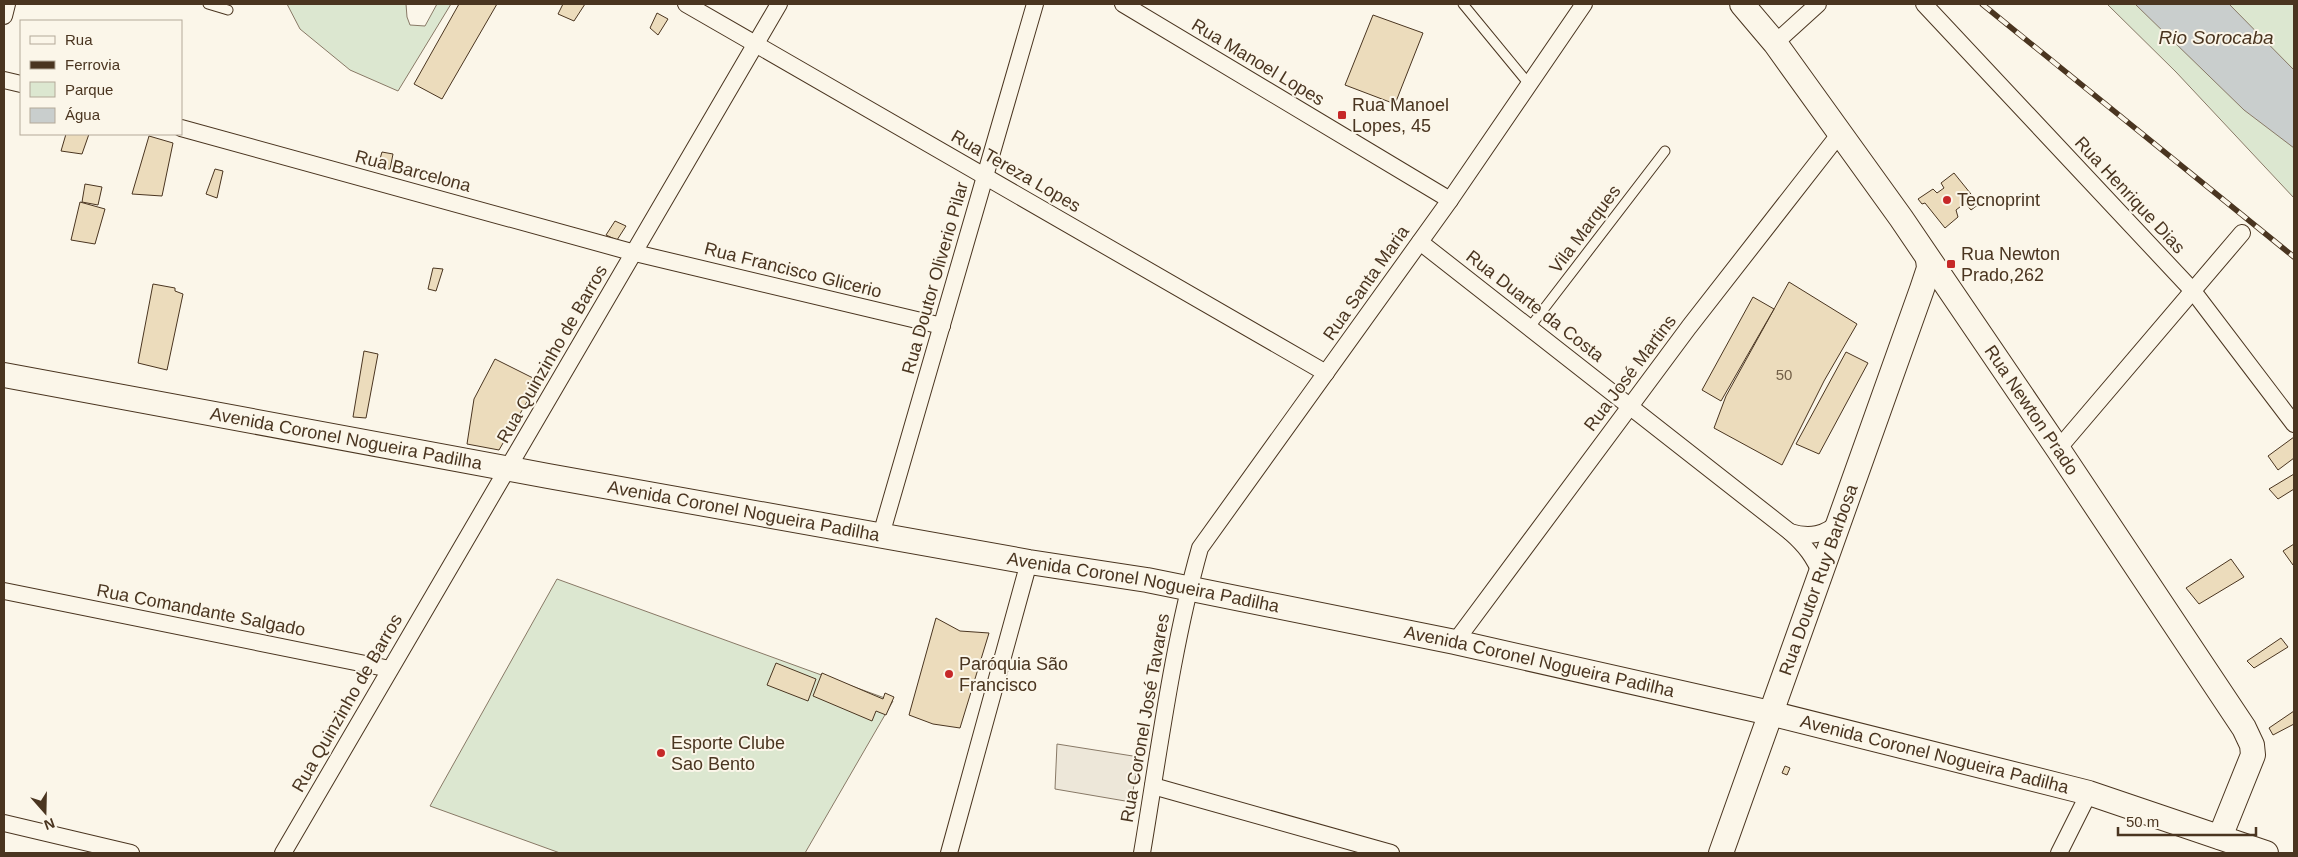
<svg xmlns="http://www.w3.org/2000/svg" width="2298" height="857" font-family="Arial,sans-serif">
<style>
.green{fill:#dce7d0;stroke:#887966}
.parking{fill:#ede7d9;stroke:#887966}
.water{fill:#c9cecd;stroke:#887966}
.building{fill:#ecdcbc;stroke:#4a3520}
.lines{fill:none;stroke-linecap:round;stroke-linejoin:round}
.lane-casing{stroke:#4a3520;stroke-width:11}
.street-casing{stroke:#4a3520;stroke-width:18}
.secondary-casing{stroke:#4a3520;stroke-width:26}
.lane{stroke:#fbf6e9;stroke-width:9}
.street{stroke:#fbf6e9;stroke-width:16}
.secondary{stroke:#fbf6e9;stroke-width:24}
.rail-casing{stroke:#4a3520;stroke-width:5.5}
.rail{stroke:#fbf6e9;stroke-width:4;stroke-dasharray:11;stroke-linecap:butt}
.poi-dot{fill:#c62828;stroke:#fbf6e9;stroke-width:2}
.labels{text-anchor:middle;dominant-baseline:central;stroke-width:4;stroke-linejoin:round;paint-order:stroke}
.number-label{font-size:15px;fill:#725f47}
.street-label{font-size:18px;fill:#4a3520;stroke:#fbf6e9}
.poi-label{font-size:18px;fill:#4a3520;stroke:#fbf6e9;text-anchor:start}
.water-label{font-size:19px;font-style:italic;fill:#4a3520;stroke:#fbf6e9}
</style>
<rect width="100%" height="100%" fill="#fbf6e9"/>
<g class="green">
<polygon points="287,4 406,4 407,17 410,25 425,26 437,4 451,4 398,91 350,70 300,29"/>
<polygon points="2107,4 2294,4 2294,198 2176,72"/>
<polygon points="557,579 893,701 805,853 560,853 430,806"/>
</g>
<polygon class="parking" points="1057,744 1139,757 1131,802 1055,789"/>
<polygon class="water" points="2135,4 2229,4 2294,70 2294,148 2244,110"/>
<g class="building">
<polygon points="459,4 497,4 442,99 414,84"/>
<polygon points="563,4 585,4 574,21 558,14"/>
<polygon points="657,13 668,19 658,35 650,28"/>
<polygon points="1373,15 1423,33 1395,104 1345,85"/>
<polygon points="66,134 89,134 82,154 61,151"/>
<polygon points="149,136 173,143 162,196 132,194"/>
<polygon points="382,152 393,154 390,169 377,169"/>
<polygon points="215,169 223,171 217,198 206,194"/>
<polygon points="1954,173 1979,204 1971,210 1965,203 1956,210 1958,217 1945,228 1925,203 1922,204 1918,199 1933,189 1937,193 1944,188 1941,183"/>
<polygon points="85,184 102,187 98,205 82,202"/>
<polygon points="80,202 105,209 95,244 71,240"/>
<polygon points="615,221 626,226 617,240 606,235"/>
<polygon points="433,268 443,269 436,291 428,289"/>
<polygon points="1789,282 1857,324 1824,381 1782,465 1714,428 1726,396"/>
<polygon points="153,284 175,288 175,291 183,294 167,370 138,363"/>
<polygon points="1753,297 1774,309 1721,401 1702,390"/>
<polygon points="364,351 378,354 366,418 353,417"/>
<polygon points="1846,352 1868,363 1819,454 1796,444"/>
<polygon points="495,359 539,381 499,450 467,444 474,399"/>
<polygon points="2294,437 2294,458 2278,470 2268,456"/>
<polygon points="2294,474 2294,489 2278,499 2269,489"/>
<polygon points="2294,544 2294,564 2293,565 2283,551"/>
<polygon points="2231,559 2244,577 2199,604 2186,588"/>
<polygon points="936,618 960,631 989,633 960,728 933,724 909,715"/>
<polygon points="2281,638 2288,647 2254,668 2247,661"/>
<polygon points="776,663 816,679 808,701 767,685"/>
<polygon points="822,673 883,699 885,693 894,697 886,715 876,711 872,721 813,696"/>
<polygon points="2294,711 2294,724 2273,735 2269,728"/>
<polygon points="1785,766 1790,768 1787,775 1782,773"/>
</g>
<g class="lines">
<g class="lane-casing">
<g id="lane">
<polyline points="208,4 228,10"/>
<polyline points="1463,4 1528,83"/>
<polyline points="1530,327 1665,151"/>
</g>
</g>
<g class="street-casing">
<g id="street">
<polyline points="686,4 1326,373"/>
<polyline points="1123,4 1450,200"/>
<polyline points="1924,4 2193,291 2294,424"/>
<polyline points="4,16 7,4"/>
<polyline points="1775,43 1818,4"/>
<polyline points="4,80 21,84"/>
<polyline points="181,128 635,253 942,326"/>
<path d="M1420,242L1790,532C1806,546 1814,557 1822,576"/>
<polyline points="2058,449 2242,233"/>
<path d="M1790,532C1810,538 1825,535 1840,521"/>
<polyline points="881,535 1035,4"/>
<polyline points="4,591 390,669"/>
<polyline points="1455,642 1689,327 1841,132"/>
<polyline points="1153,786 1391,853"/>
<polyline points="4,823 131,853"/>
<polyline points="283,853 779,4"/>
<polyline points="949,853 1029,562"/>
<path d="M1142,853C1159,752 1172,647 1200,548L1450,200L1584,4"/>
<polyline points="2059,853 2089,793"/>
</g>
</g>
<g class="secondary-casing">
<g id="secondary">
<path id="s1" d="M1742,4L1775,43L1901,218L2058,449L2244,728L2252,745L2253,755L2220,837"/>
<path id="s2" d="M4,375L548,476L1029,562L1147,580L1455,642L1770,713L2089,793L2266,853"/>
<path id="s3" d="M1721,853L1922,289L1929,268L1928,259"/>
</g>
</g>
<use href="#lane" class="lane"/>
<use href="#street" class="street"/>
<use href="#secondary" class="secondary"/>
<g class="rail-casing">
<polyline id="rail" points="1982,4 2294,257"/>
</g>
<use href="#rail" class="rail"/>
</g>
<g class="poi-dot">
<rect x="1337" y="110" width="10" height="10" rx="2.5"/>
<circle cx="1947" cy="200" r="5"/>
<rect x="1946" y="259" width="10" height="10" rx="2.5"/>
<circle cx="949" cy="674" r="5"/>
<circle cx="661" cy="753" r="5"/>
</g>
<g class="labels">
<g class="number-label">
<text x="1784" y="374">50</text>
</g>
<g class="street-label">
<text transform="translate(1258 62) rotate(31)">Rua Manoel Lopes</text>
<text transform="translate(413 171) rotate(15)">Rua Barcelona</text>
<text transform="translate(1016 171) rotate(30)">Rua Tereza Lopes</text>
<text transform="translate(2130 195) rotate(47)">Rua Henrique Dias</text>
<text transform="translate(1585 229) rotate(-53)">Vila Marques</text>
<text transform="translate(793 270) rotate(14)">Rua Francisco Glicerio</text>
<text transform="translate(935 278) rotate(-74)">Rua Doutor Oliverio Pilar</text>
<text transform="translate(1366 283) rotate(-55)">Rua Santa Maria</text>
<text transform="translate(1535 306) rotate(38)">Rua Duarte da Costa</text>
<text transform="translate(552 354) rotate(-60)">Rua Quinzinho de Barros</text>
<text transform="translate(1630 373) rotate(-53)">Rua José Martins</text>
<text stroke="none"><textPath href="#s1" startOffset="499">Rua Newton Prado</textPath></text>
<text stroke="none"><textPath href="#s2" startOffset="348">Avenida Coronel Nogueira Padilha</textPath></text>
<text stroke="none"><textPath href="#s2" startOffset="752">Avenida Coronel Nogueira Padilha</textPath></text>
<text stroke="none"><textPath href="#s3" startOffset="290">Rua Doutor Ruy Barbosa</textPath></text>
<text stroke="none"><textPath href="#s2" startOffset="1158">Avenida Coronel Nogueira Padilha</textPath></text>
<text transform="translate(201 610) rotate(11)">Rua Comandante Salgado</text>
<text stroke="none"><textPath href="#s2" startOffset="1562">Avenida Coronel Nogueira Padilha</textPath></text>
<text transform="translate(347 703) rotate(-60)">Rua Quinzinho de Barros</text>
<text transform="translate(1145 718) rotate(-80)">Rua Coronel José Tavares</text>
<text stroke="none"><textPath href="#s2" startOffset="1968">Avenida Coronel Nogueira Padilha</textPath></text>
</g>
<g class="poi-label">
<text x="1352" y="105">Rua Manoel<tspan x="1352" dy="21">Lopes, 45</tspan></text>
<text x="1957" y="200">Tecnoprint</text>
<text x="1961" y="254">Rua Newton<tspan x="1961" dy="21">Prado,262</tspan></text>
<text x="959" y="664">Paróquia São<tspan x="959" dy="21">Francisco</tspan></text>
<text x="671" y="743">Esporte Clube<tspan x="671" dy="21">Sao Bento</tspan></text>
</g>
<g class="water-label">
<text x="2216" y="37">Rio Sorocaba</text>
</g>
</g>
<rect width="2298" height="857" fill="none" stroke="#4a3520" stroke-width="10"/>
<rect x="20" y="20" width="162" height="115" fill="#fbf6e9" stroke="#b4a999"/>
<rect x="30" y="36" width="25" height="8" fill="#fbf6e9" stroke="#b4a999"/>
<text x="65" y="45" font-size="15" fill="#4a3520">Rua</text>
<rect x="30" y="61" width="25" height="8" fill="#4a3520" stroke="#b4a999"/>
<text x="65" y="70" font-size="15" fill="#4a3520">Ferrovia</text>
<rect x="30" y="82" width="25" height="15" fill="#dce7d0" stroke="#b4a999"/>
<text x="65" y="95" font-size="15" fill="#4a3520">Parque</text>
<rect x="30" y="108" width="25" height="15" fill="#c9cecd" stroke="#b4a999"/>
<text x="65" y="120" font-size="15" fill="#4a3520">Água</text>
<g transform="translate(45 812) rotate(160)" stroke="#fbf6e9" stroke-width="4" paint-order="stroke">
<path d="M0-4L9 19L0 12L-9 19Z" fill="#4a3520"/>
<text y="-8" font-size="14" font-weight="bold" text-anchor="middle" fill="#4a3520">N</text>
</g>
<path d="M2118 827v8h138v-8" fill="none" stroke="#4a3520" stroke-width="2.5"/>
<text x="2126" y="827" font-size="15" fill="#4a3520" stroke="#fbf6e9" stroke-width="4" paint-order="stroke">50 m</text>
</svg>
